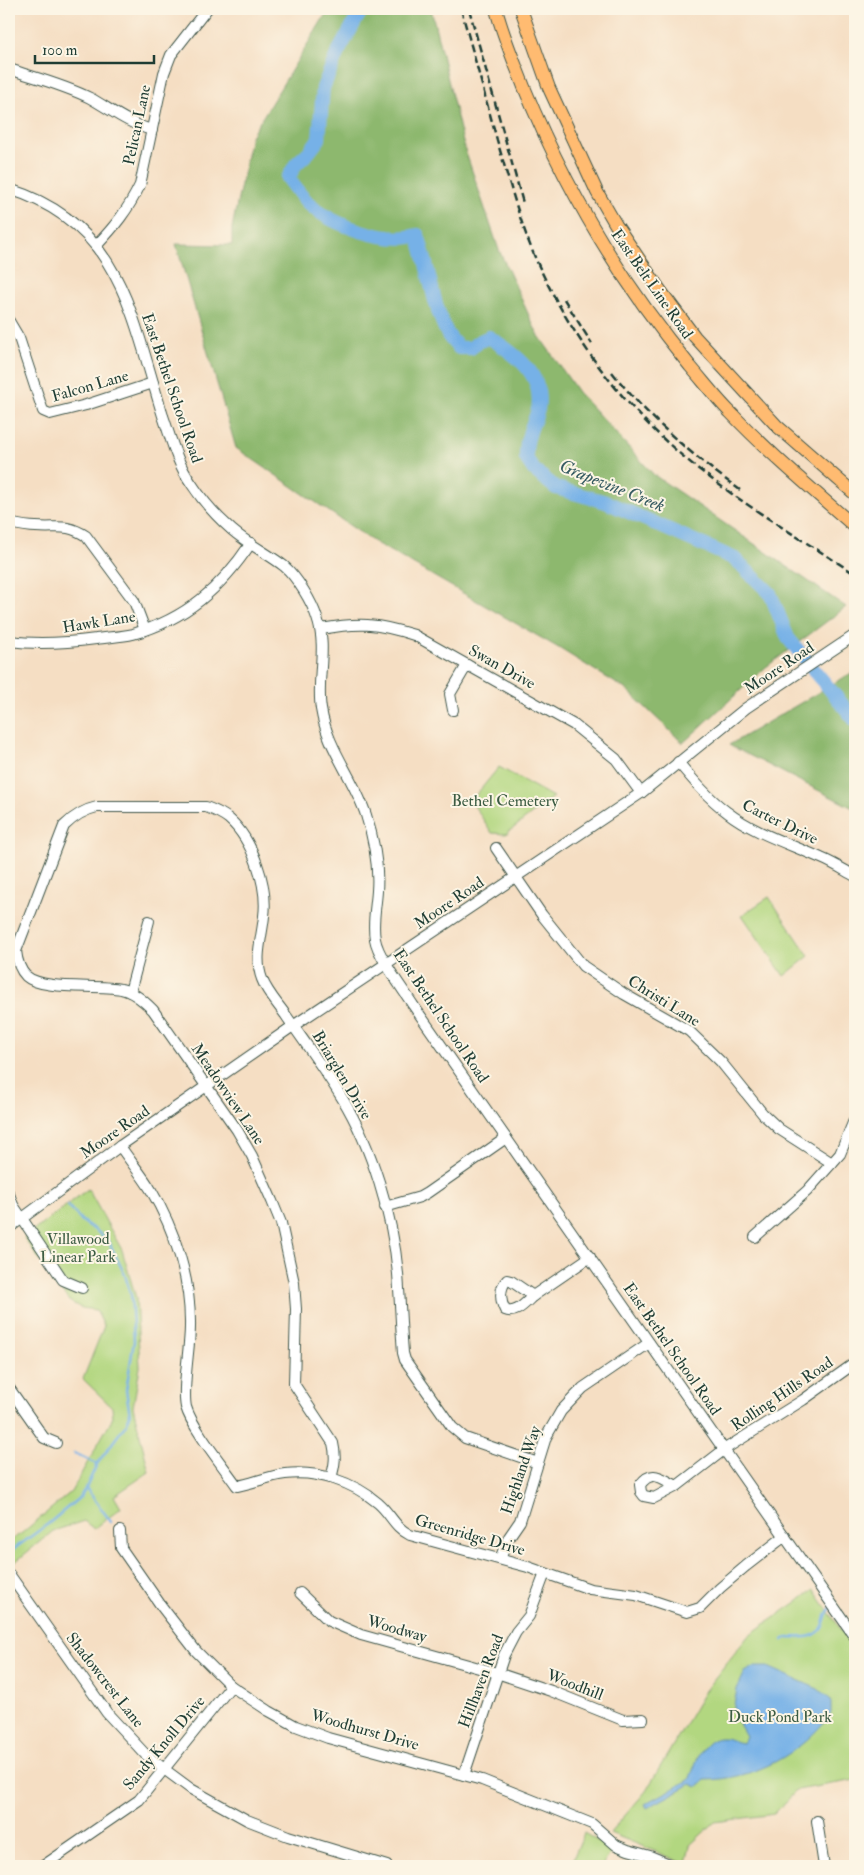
<svg xmlns="http://www.w3.org/2000/svg" width="864" height="1875" font-family="'IM FELL Double Pica',serif">
<style>
.green{fill:#b2d780;stroke:#688a5a}
.forest{fill:#8db86e;stroke:#567a51}
.water{fill:#76b1e7;stroke:#4a778e}
.lines{fill:none;stroke-linecap:round;stroke-linejoin:round}
.stream{stroke:#76b1e7;stroke-width:2.5}
.river{stroke:#76b1e7;stroke-width:14}
.minor-casing{stroke:#3f5549;stroke-width:12}
.major-casing{stroke:#3f5549;stroke-width:14}
.minor{stroke:#fff;stroke-width:10}
.major{stroke:#ffbb71;stroke-width:12}
.rail{stroke:#1f3d34;stroke-width:2.5;stroke-dasharray:8 4;stroke-linecap:butt}
.labels{text-anchor:middle;dominant-baseline:central;stroke-width:4;stroke-linejoin:round;paint-order:stroke}
.street-label{font-size:16px;fill:#1f3d34;stroke:#fcf5e5}
.park-label{font-size:16px;fill:#3c5c43;stroke:#fcf5e5}
.water-label{font-size:18px;font-style:italic;fill:#355a61;stroke:#fcf5e5}
</style>
<rect width="100%" height="100%" fill="#fcf5e5"/>
<filter id="ink" filterUnits="userSpaceOnUse"><feTurbulence type="fractalNoise" baseFrequency=".02" numOctaves="2"/><feDisplacementMap in="SourceGraphic" scale="10" xChannelSelector="R" yChannelSelector="G"/><feConvolveMatrix kernelMatrix="1 2 1 2 8 2 1 2 1" color-interpolation-filters="sRGB"/></filter>
<filter id="wash" filterUnits="userSpaceOnUse"><feTurbulence type="fractalNoise" baseFrequency=".0096" numOctaves="4" result="noise"/><feDisplacementMap in="SourceGraphic" scale="20" xChannelSelector="R" yChannelSelector="G"/><feGaussianBlur stdDeviation="1.12" result="paint"/><feColorMatrix in="noise" values="0 0 0 0 0 0 0 0 0 0 0 0 0 0 0 0 0 1.4 0 .05"/><feComposite in="paint" operator="in"/></filter>
<g filter="url(#wash)">
<rect width="100%" height="100%" fill="#f5dec3"/>
<g class="green">
<polygon points="499,767 553,797 506,834 492,833 471,801"/>
<polygon points="769,897 809,956 784,976 742,915"/>
<polygon points="88,1189 122,1250 136,1298 140,1367 133,1407 149,1472 114,1496 121,1508 94,1529 84,1521 53,1531 9,1567 9,1541 22,1533 71,1492 113,1417 112,1407 83,1379 104,1326 96,1310 81,1308 69,1301 24,1238"/>
<polygon points="814,1590 855,1650 855,1780 797,1790 774,1814 715,1822 690,1845 686,1864 610,1833 646,1791 706,1689 749,1635"/>
<polygon points="584,1833 613,1850 602,1866 570,1866"/>
</g>
<g class="forest">
<polygon points="329,9 431,9 465,150 499,250 537,333 578,392 654,475 846,607 766,667 683,743 627,690 557,647 374,542 236,448 176,244 232,245 232,228 251,136"/>
<polygon points="855,671 855,809 729,745"/>
</g>
<path class="water" d="M754,1667H768L818,1689L831,1700V1713C803,1753 754,1780 705,1780L697,1787L691,1784L647,1808L645,1804L689,1780C696,1765 701,1737 723,1738C730,1738 736,1743 743,1743L746,1736L734,1715V1705L737,1689L745,1672Z"/>
<g class="lines">
<g class="stream">
<polyline points="74,1453 97,1464"/>
<polyline points="86,1488 111,1522"/>
<polyline points="11,1551 48,1524 80,1497 87,1486 97,1464 127,1423 130,1415 126,1390 134,1341 131,1295 125,1275 109,1242 102,1235 82,1221 68,1206"/>
<path d="M783,1640L787,1637C799,1637 817,1640 823,1626C826,1618 825,1614 831,1608"/>
</g>
<path class="river" d="M362,9L337,54L323,88L319,139L309,152L296,164L288,178C295,187 302,198 310,205C333,225 388,245 418,235C429,267 432,303 447,333C450,339 455,344 459,348H471L478,342L489,337C516,355 544,373 538,409C536,418 531,426 529,435C526,442 526,451 526,458L534,470L556,488L606,502L735,559L770,593L788,638L855,720"/>
</g>
</g>
<g filter="url(#ink)">
<g class="lines">
<g class="minor-casing">
<g id="minor">
<path d="M9,69C36,78 64,85 90,98C110,109 129,124 152,130"/>
<path d="M9,189C122,224 132,318 163,416C171,439 177,463 191,483C202,500 216,516 232,530C248,544 267,553 284,566C297,577 312,602 317,618C328,649 316,678 321,709C327,748 354,778 366,815C374,840 379,865 377,891C376,907 372,923 375,939C378,957 403,989 413,1005L855,1637"/>
<path d="M96,246C115,226 128,210 140,185L164,73L171,55L207,9"/>
<polyline points="9,321 19,338 43,411 50,414 86,405 153,383"/>
<path d="M9,523C18,525 27,527 36,527C57,529 66,523 86,536L134,601L145,630"/>
<path d="M321,629C359,622 376,623 414,635L574,725L616,759L641,793"/>
<path d="M9,641C39,645 66,643 96,639C108,637 121,637 133,634C186,619 221,588 251,543"/>
<polyline points="453,710 450,694 467,665"/>
<path d="M678,762C693,780 708,798 727,812C754,833 790,844 821,858C833,863 844,870 855,876"/>
<polyline points="496,848 542,915 583,966 624,994 689,1031 721,1062 763,1114 779,1129 832,1163"/>
<polyline points="130,992 149,921"/>
<path d="M120,1146C130,1161 142,1175 151,1190C175,1230 191,1280 190,1327C190,1348 182,1388 186,1407C192,1428 224,1467 237,1486C253,1483 269,1476 285,1474C318,1470 353,1482 378,1503C391,1514 394,1527 410,1535L528,1567L590,1589L636,1595L687,1612L700,1608L720,1588L746,1566L785,1536"/>
<polyline points="9,1194 13,1205 63,1280 82,1288"/>
<polyline points="385,1207 420,1197 427,1193 506,1138"/>
<polyline points="9,1228 120,1146 293,1026 641,793 746,708 855,635"/>
<polyline points="755,1237 807,1191 840,1154 855,1118"/>
<path d="M507,1280L511,1281L533,1296C525,1303 516,1315 505,1310C500,1301 499,1288 507,1280Z"/>
<polyline points="533,1296 590,1257"/>
<polyline points="9,1388 44,1438 56,1443"/>
<path d="M331,1478C335,1465 336,1456 333,1443L294,1384L296,1309L294,1283L281,1223L272,1201L252,1156L237,1130L153,1010C144,1001 133,991 121,989C97,984 42,991 26,976C19,969 17,960 16,951L64,826C74,816 83,810 97,807H206C214,810 223,814 229,819C253,840 268,886 264,916C262,938 254,958 262,979C267,993 279,1005 287,1017C306,1044 325,1070 342,1098C372,1147 393,1217 398,1274C400,1300 401,1327 403,1353L405,1360L452,1427L465,1438L538,1463"/>
<path d="M677,1486C662,1479 652,1468 640,1485L641,1492L644,1496L654,1498L677,1486L725,1449L803,1400L855,1363"/>
<polyline points="120,1531 121,1548 162,1607 196,1651 231,1686 269,1711 296,1726 328,1738 482,1780 592,1824 616,1845 628,1850 650,1856 674,1866"/>
<polyline points="500,1559 509,1537 520,1521 546,1437 561,1411 583,1388 649,1343"/>
<polyline points="9,1574 107,1713 145,1754 164,1769 191,1789 247,1820 288,1836 387,1866"/>
<polyline points="300,1593 329,1621 361,1635 497,1673 551,1691 623,1720 643,1719"/>
<polyline points="464,1775 504,1655 516,1632 529,1616 545,1573"/>
<polyline points="817,1821 824,1866"/>
<polyline points="43,1866 139,1800 231,1686"/>
</g>
</g>
<g class="major-casing">
<g id="major">
<path d="M496,9C503,36 514,61 524,87C565,188 621,282 690,366C703,381 716,398 730,412C769,453 813,490 855,527"/>
<polyline points="521,9 549,88 597,192 616,225 660,290 695,337 777,426 855,494"/>
</g>
</g>
<use href="#minor" class="minor"/>
<use href="#major" class="major"/>
<g class="rail">
<path d="M461,9C473,52 485,96 497,140C509,181 520,223 537,262C570,334 618,400 678,452C732,499 796,535 855,574"/>
<polyline points="469,9 523,203"/>
<polyline points="564,299 592,344"/>
<path d="M612,372C648,418 693,456 740,490"/>
</g>
</g>
</g>
<g class="labels">
<g class="street-label">
<text transform="translate(137 125) rotate(-78)">Pelican Lane</text>
<text transform="translate(652 284) rotate(55)">East Belt Line Road</text>
<text transform="translate(90 386) rotate(-16)">Falcon Lane</text>
<text transform="translate(172 388) rotate(71)">East Bethel School Road</text>
<text transform="translate(99 622) rotate(-9)">Hawk Lane</text>
<text transform="translate(502 667) rotate(29)">Swan Drive</text>
<text transform="translate(779 668) rotate(-34)">Moore Road</text>
<text transform="translate(780 822) rotate(26)">Carter Drive</text>
<text transform="translate(449 903) rotate(-34)">Moore Road</text>
<text transform="translate(664 1001) rotate(32)">Christi Lane</text>
<text transform="translate(441 1016) rotate(56)">East Bethel School Road</text>
<text transform="translate(342 1075) rotate(59)">Briarglen Drive</text>
<text transform="translate(228 1094) rotate(56)">Meadowview Lane</text>
<text transform="translate(115 1132) rotate(-35)">Moore Road</text>
<text transform="translate(672 1349) rotate(55)">East Bethel School Road</text>
<text transform="translate(782 1394) rotate(-34)">Rolling Hills Road</text>
<text transform="translate(521 1470) rotate(-71)">Highland Way</text>
<text transform="translate(470 1535) rotate(16)">Greenridge Drive</text>
<text transform="translate(397 1629) rotate(16)">Woodway</text>
<text transform="translate(105 1680) rotate(52)">Shadowcrest Lane</text>
<text transform="translate(481 1681) rotate(-69)">Hillhaven Road</text>
<text transform="translate(575 1685) rotate(21)">Woodhill</text>
<text transform="translate(365 1730) rotate(16)">Woodhurst Drive</text>
<text transform="translate(164 1743) rotate(-50)">Sandy Knoll Drive</text>
</g>
<g class="park-label">
<text x="505" y="801">Bethel Cemetery</text>
<text x="78" y="1239">Villawood<tspan x="78" dy="18">Linear Park</tspan></text>
<text x="780" y="1717">Duck Pond Park</text>
</g>
<g class="water-label">
<text transform="translate(612 486) rotate(22)">Grapevine Creek</text>
</g>
</g>
<rect width="864" height="1875" fill="none" stroke="#fcf5e5" stroke-width="30"/>
<path d="M35 55v8h119v-8" fill="none" stroke="#1f3d34" stroke-width="2.5"/>
<text x="42" y="55" font-size="15" fill="#1f3d34" stroke="#fcf5e5" stroke-width="4" paint-order="stroke">100 m</text>
</svg>
